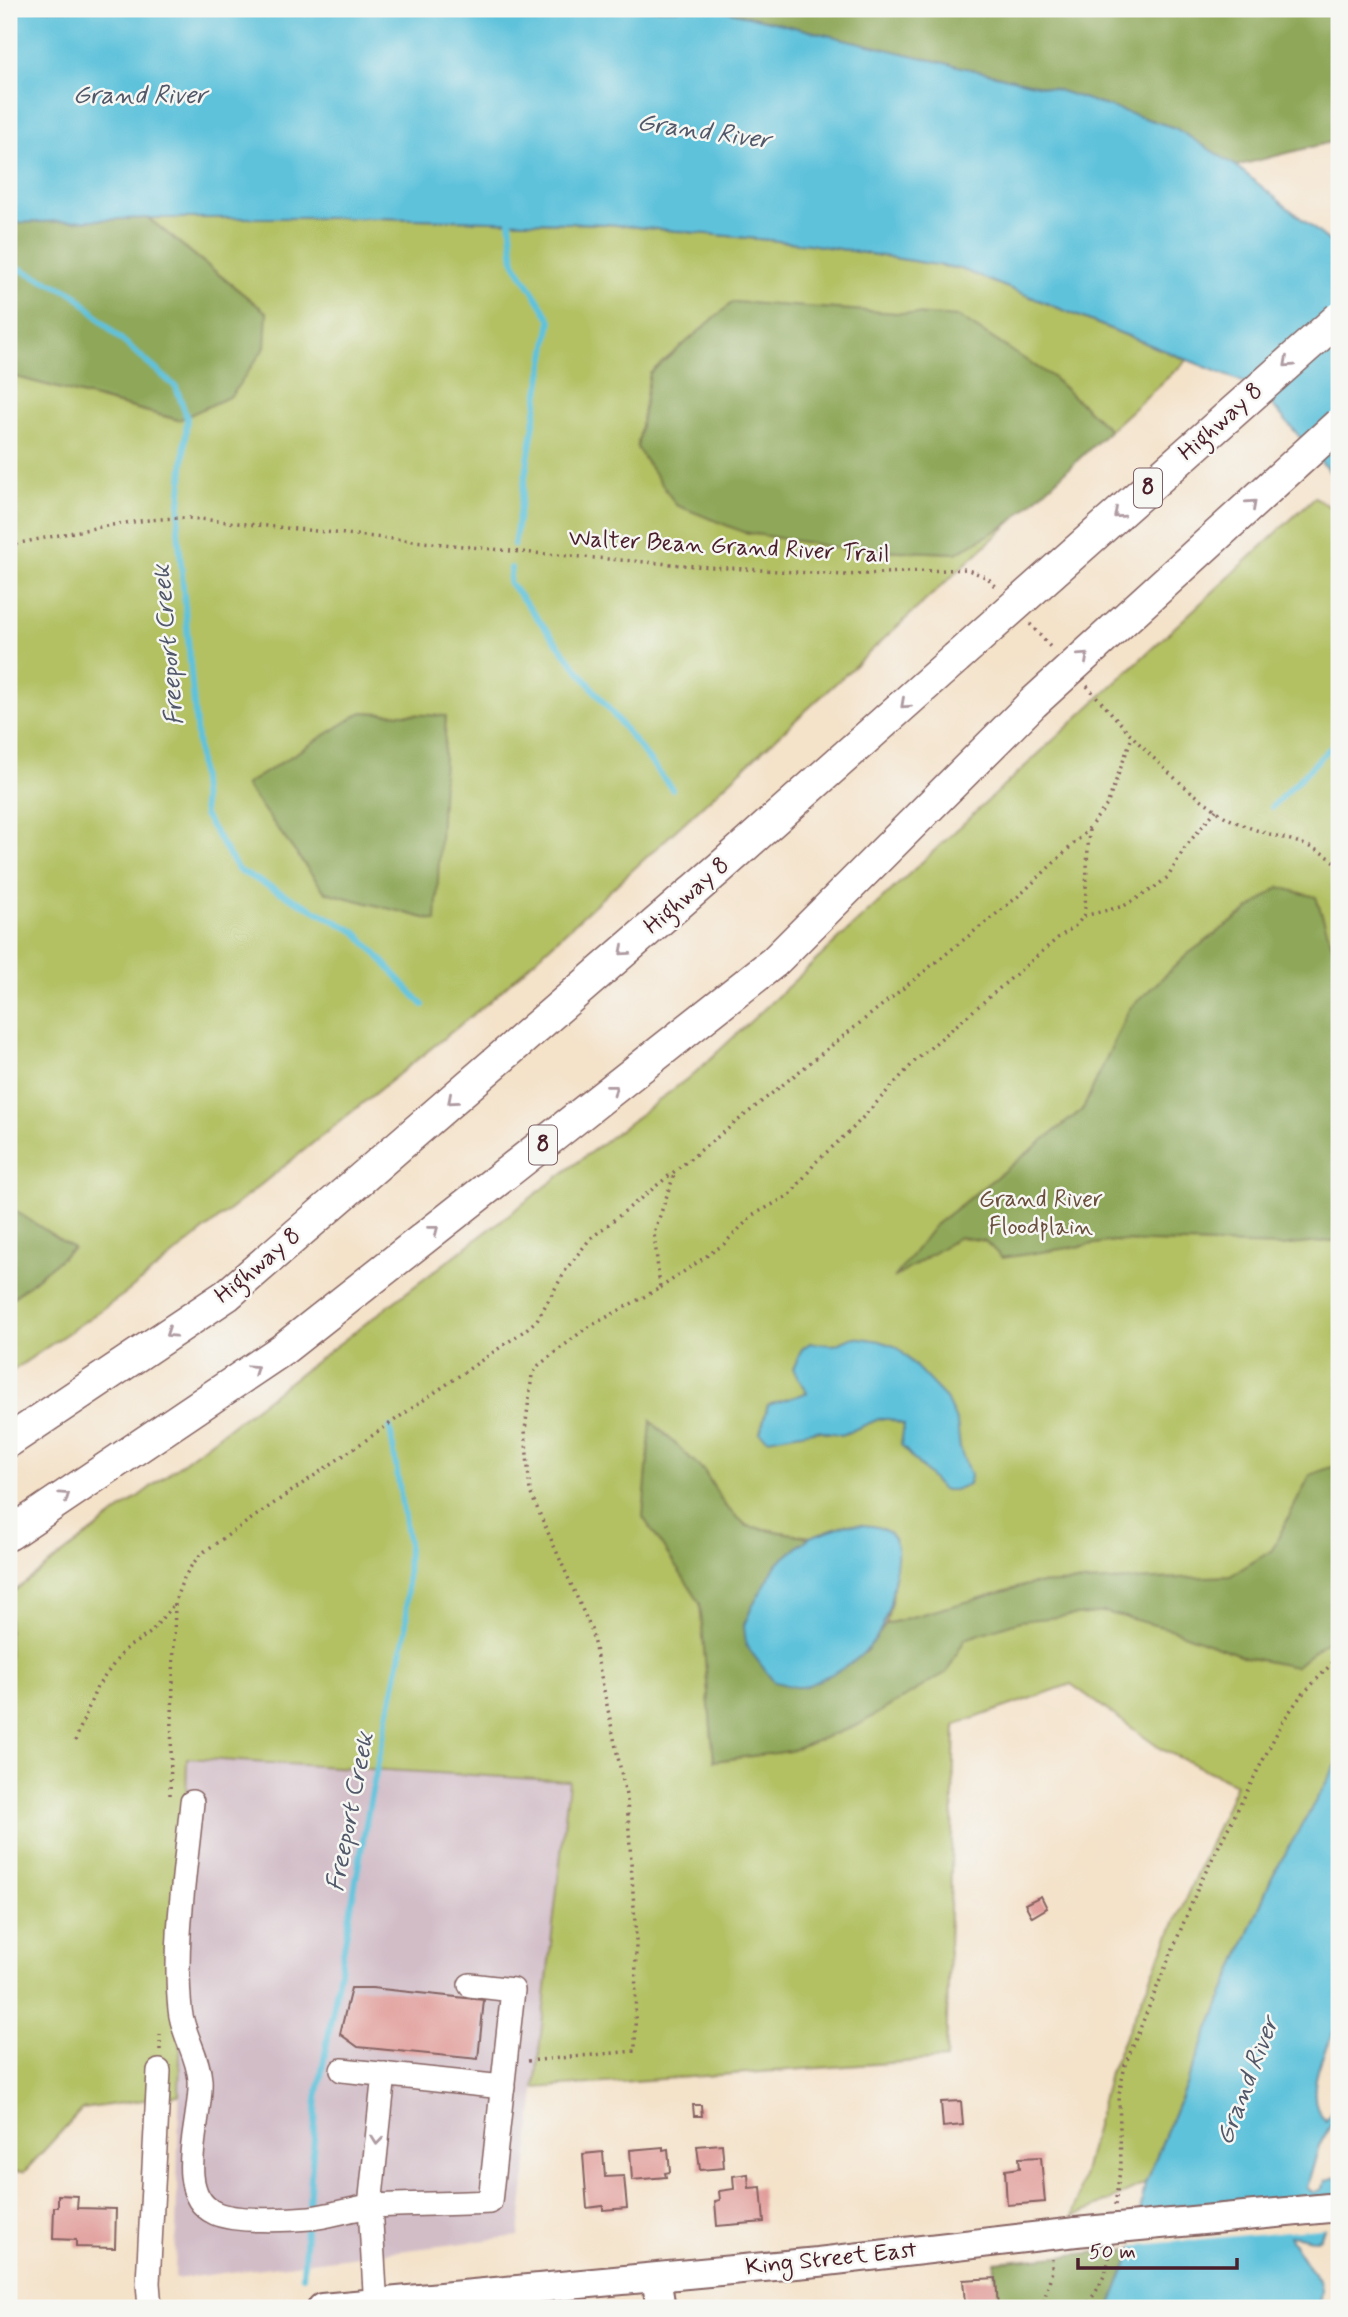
<svg xmlns="http://www.w3.org/2000/svg" width="1348" height="2317" font-family="Mynerve,sans-serif">
<style>
.industrial{fill:#d2bdc7}
.green{fill:#b3c163;stroke:#7e7047;stroke-width:2;fill-rule:evenodd}
.forest{fill:#8ea759;stroke:#6c6342;stroke-width:2}
.water{fill:#5ec2db;stroke:#547083;stroke-width:2}
.pier{fill:#f4e2c9}
.lines{fill:none;stroke-linecap:round;stroke-linejoin:round}
.stream{stroke:#5ec2db;stroke-width:6}
.building{fill:#e19c9a}
.minor-casing{stroke:#866362;stroke-width:26}
.major-casing{stroke:#866362;stroke-width:32}
.highway-casing{stroke:#866362;stroke-width:35}
.path{stroke:#866362;stroke-width:3.5;stroke-dasharray:2 5;stroke-linecap:butt}
.minor{stroke:#fff;stroke-width:23}
.major{stroke:#fff;stroke-width:28}
.highway{stroke:#fff;stroke-width:32}
.major-bridge-casing{stroke:#866362;stroke-width:32;stroke-linecap:butt}
.highway-bridge-casing{stroke:#866362;stroke-width:35;stroke-linecap:butt}
.major-bridge{stroke:#fff;stroke-width:28}
.highway-bridge{stroke:#fff;stroke-width:32}
.oneway{stroke:#ae9aa0}
.labels{text-anchor:middle;dominant-baseline:central;stroke-width:5;stroke-linejoin:round;paint-order:stroke}
.shield{fill:#f6f6f2;stroke:#7e6067;stroke-width:2}
.shield-label{font-size:23px;font-weight:bold;fill:#4a1f2b}
.street-label{font-size:24px;fill:#4a1f2b;stroke:#f6f6f2}
.park-label{font-size:24px;fill:#6a503c;stroke:#f6f6f2}
.water-label{font-size:26px;font-style:italic;fill:#515869;stroke:#f6f6f2}
</style>
<rect width="100%" height="100%" fill="#f6f6f2"/>
<filter id="ink" filterUnits="userSpaceOnUse"><feTurbulence type="fractalNoise" baseFrequency=".0143" numOctaves="2"/><feDisplacementMap in="SourceGraphic" scale="14" xChannelSelector="R" yChannelSelector="G"/><feConvolveMatrix kernelMatrix="1 2 1 2 8 2 1 2 1" color-interpolation-filters="sRGB"/></filter>
<filter id="wash" filterUnits="userSpaceOnUse"><feTurbulence type="fractalNoise" baseFrequency=".00686" numOctaves="4" result="noise"/><feDisplacementMap in="SourceGraphic" scale="28" xChannelSelector="R" yChannelSelector="G"/><feGaussianBlur stdDeviation="1.57" result="paint"/><feColorMatrix in="noise" values="0 0 0 0 0 0 0 0 0 0 0 0 0 0 0 0 0 1.4 0 .05"/><feComposite in="paint" operator="in"/></filter>
<g filter="url(#wash)">
<rect width="100%" height="100%" fill="#f4e2c9"/>
<polygon class="industrial" points="187,1758 569,1781 519,2236 175,2279"/>
<g class="green">
<polygon points="148,218 377,218 606,224 809,244 961,269 1187,360 1110,430 1051,376 844,549 956,553 1011,522 490,1001 126,1293 9,1373 9,1301 73,1248 9,1207 9,375 178,420 267,313"/>
<path d="M1315,497L1339,513V1763L1272,1877L1145,2184L1073,2217L1109,2073L1236,1784L1161,1749L1071,1684L955,1725L946,2059L535,2088L569,1781L187,1758L179,2095L82,2109L24,2172L9,2171V1595L696,1072ZM768,1405L830,1433L818,1430L760,1433ZM704,1471L726,1507L747,1526L810,1537L847,1524L893,1594L886,1624L948,1607L965,1639L946,1672L714,1761L700,1603Z"/>
</g>
<g class="forest">
<polygon points="718,9 1339,9 1339,140 1236,166 1175,128 1054,89"/>
<polygon points="148,218 267,313 265,347 231,396 179,420 9,375 9,223"/>
<polygon points="733,302 959,317 1051,376 1110,430 1011,522 956,553 844,549 743,532 676,505 637,448 650,373"/>
<polygon points="362,712 446,716 436,921 325,892 245,785"/>
<polygon points="1279,887 1316,897 1339,965 1339,1240 1282,1246 1115,1241 1002,1258 985,1241 959,1237 894,1278 935,1225 1083,1109 1129,1009 1188,954"/>
<polygon points="9,1207 73,1248 9,1301"/>
<polygon points="651,1421 704,1471 726,1507 747,1526 810,1537 776,1565 744,1625 865,1653 886,1624 1031,1584 1230,1576 1272,1550 1310,1475 1339,1464 1339,1630 1295,1667 1245,1657 1170,1629 1105,1612 1020,1621 965,1639 947,1672 858,1725 790,1751 714,1761 700,1603 643,1517"/>
<polygon points="1133,2249 1110,2308 993,2308 995,2262"/>
</g>
<g class="water">
<polygon points="9,9 718,9 1054,89 1175,128 1236,166 1339,249 1339,483 1258,388 961,269 809,244 606,224 377,218 148,218 9,223"/>
<polygon points="854,1337 880,1341 897,1347 945,1397 957,1422 960,1449 970,1475 969,1484 954,1490 942,1490 901,1445 904,1425 889,1419 879,1419 842,1435 818,1430 768,1439 760,1433 768,1405 807,1393 793,1369 802,1349 810,1343 834,1345"/>
<path d="M847,1524C861,1525 877,1524 889,1533C901,1543 897,1560 895,1573C889,1626 875,1656 825,1677C818,1680 808,1687 800,1687C793,1688 782,1683 774,1682L746,1645L744,1625L752,1607L776,1565L810,1537Z"/>
<path d="M1339,1760V2022C1325,2047 1300,2097 1326,2121L1339,2098V2110L1319,2146L1307,2188L1314,2193L1321,2189L1326,2180L1338,2177L1339,2192L1320,2238C1309,2242 1299,2233 1289,2236L1309,2268L1319,2280L1321,2289L1319,2308H1110L1133,2249L1145,2184L1272,1877Z"/>
</g>
<polygon class="pier" points="1339,2202 1330,2227 1130,2246 1136,2214"/>
<g class="lines">
<g class="stream">
<polyline points="510,221 514,262 551,320 514,545"/>
<polyline points="9,264 75,294 116,335 176,387 187,418 178,530 204,815 238,870 356,932 423,1005"/>
<polyline points="511,568 509,582 672,789"/>
<polyline points="1272,807 1339,739"/>
<polyline points="309,2203 317,2099 370,1801 406,1629 408,1542 390,1428"/>
<polyline points="303,2276 306,2230"/>
</g>
</g>
<g id="blocks">
<g class="building">
<polygon points="1041,1896 1047,1908 1032,1917 1025,1904"/>
<polygon points="351,1988 372,1988 484,2000 478,2059 358,2047 340,2034"/>
<polygon points="961,2101 963,2125 943,2127 941,2102"/>
<polygon points="693,2105 701,2105 702,2116 694,2116"/>
<polygon points="722,2144 724,2168 700,2170 697,2146"/>
<polygon points="663,2147 663,2150 668,2149 670,2172 665,2173 666,2177 632,2180 630,2150"/>
<polygon points="603,2152 605,2177 624,2176 627,2208 603,2210 603,2206 587,2208 583,2154"/>
<polygon points="1041,2157 1045,2202 1007,2205 1005,2170 1020,2168 1019,2158"/>
<polygon points="748,2174 749,2188 761,2187 764,2222 717,2226 715,2201 720,2200 719,2191 734,2189 733,2176"/>
<polygon points="58,2195 78,2196 77,2208 116,2209 115,2248 76,2247 76,2240 53,2239 54,2207 58,2207"/>
<polygon points="996,2278 998,2308 968,2308 968,2303 965,2303 963,2280"/>
</g>
</g>
</g>
<g filter="url(#ink)">
<use href="#blocks" fill-opacity="0" stroke="#866362" stroke-width="2"/>
<g class="lines">
<g class="minor-casing">
<g id="minor">
<path d="M192,1802C186,1868 173,1943 180,2009C182,2034 198,2054 200,2080C203,2117 171,2193 215,2213C235,2222 287,2220 310,2218C331,2216 352,2208 373,2206C412,2204 451,2204 490,2202L513,1990L470,1985"/>
<polyline points="342,2070 503,2087"/>
<polyline points="150,2308 148,2283 159,2071"/>
<polyline points="376,2308 370,2206 384,2074"/>
</g>
</g>
<g class="major-casing">
<g id="major">
<polyline points="656,2278 661,2308"/>
<polyline points="322,2308 818,2262 1076,2232"/>
</g>
</g>
<g class="highway-casing">
<g id="highway">
<polyline points="9,1441 227,1295 721,867 956,658"/>
<polyline points="9,1534 282,1350 774,962 1033,703"/>
</g>
</g>
<g class="path">
<path d="M9,545C69,534 127,518 189,518L521,552L695,566L845,575L966,569L988,578L996,588"/>
<polyline points="1030,624 1053,650"/>
<path d="M1087,686C1124,727 1160,770 1205,802C1214,808 1222,816 1232,820C1271,840 1303,835 1339,865"/>
<polyline points="1084,916 1124,906 1151,890 1168,877 1186,846 1216,810"/>
<path d="M660,1288L724,1244L753,1215L790,1195L816,1162L853,1128L916,1060L1059,937C1071,929 1083,923 1085,908L1089,828"/>
<polyline points="75,1741 97,1687 124,1650 150,1633 174,1604"/>
<path d="M170,1795L175,1603C180,1583 188,1568 202,1553L524,1331L537,1320L567,1268L590,1239L1021,894L1084,834L1107,805L1132,737"/>
<polyline points="160,2050 160,2030"/>
<polyline points="528,2061 635,2051 636,1938 627,1800 591,1629 530,1492 525,1430 532,1375 539,1365 585,1329 660,1288 654,1233 675,1172"/>
<polyline points="1115,2205 1121,2164 1119,2095 1125,2065 1200,1883 1283,1721 1300,1697 1339,1656"/>
<polyline points="1042,2308 1052,2271 1052,2259"/>
<path d="M1084,2308C1098,2291 1108,2273 1110,2251"/>
</g>
<use href="#minor" class="minor"/>
<use href="#major" class="major"/>
<use href="#highway" class="highway"/>
<g class="major-bridge-casing">
<polyline id="major-bridge" points="1076,2232 1339,2207"/>
</g>
<g class="highway-bridge-casing">
<g id="highway-bridge">
<polyline points="956,658 1339,318"/>
<polyline points="1033,703 1339,424"/>
</g>
</g>
<use href="#major-bridge" class="major-bridge"/>
<use href="#highway-bridge" class="highway-bridge"/>
</g>
<defs><path id="oneway-chevron" d="M-2-3.5L2.5 0L-2 3.5" fill="none" stroke-width="1.6" stroke-linecap="round" stroke-linejoin="round" transform="scale(1.75)"/></defs>
<g class="oneway">
<use href="#oneway-chevron" transform="translate(1288 363) rotate(138)"/>
<use href="#oneway-chevron" transform="translate(1252 504) rotate(-42)"/>
<use href="#oneway-chevron" transform="translate(1118 514) rotate(138)"/>
<use href="#oneway-chevron" transform="translate(1084 657) rotate(-42)"/>
<use href="#oneway-chevron" transform="translate(905 704) rotate(138)"/>
<use href="#oneway-chevron" transform="translate(624 951) rotate(139)"/>
<use href="#oneway-chevron" transform="translate(613 1089) rotate(-38)"/>
<use href="#oneway-chevron" transform="translate(452 1100) rotate(139)"/>
<use href="#oneway-chevron" transform="translate(434 1230) rotate(-38)"/>
<use href="#oneway-chevron" transform="translate(170 1333) rotate(146)"/>
<use href="#oneway-chevron" transform="translate(254 1369) rotate(-34)"/>
<use href="#oneway-chevron" transform="translate(65 1496) rotate(-34)"/>
<use href="#oneway-chevron" transform="translate(377 2140) rotate(96)"/>
</g>
</g>
<g class="labels">
<g class="shield">
<rect x="1134" y="468.5" width="28" height="39" rx="5"/>
<rect x="529" y="1125.5" width="28" height="39" rx="5"/>
</g>
<g class="shield-label">
<text x="1148" y="488">8</text>
<text x="543" y="1145">8</text>
</g>
<g class="street-label">
<text transform="translate(1221 422) rotate(-42)">Highway 8</text>
<text transform="translate(729 547) rotate(3)">Walter Bean Grand River Trail</text>
<text transform="translate(687 896) rotate(-41)">Highway 8</text>
<text transform="translate(258 1266) rotate(-40)">Highway 8</text>
<text transform="translate(831 2259) rotate(-6)">King Street East</text>
</g>
<g class="park-label">
<text x="1041" y="1199">Grand River<tspan x="1041" dy="28">Floodplain</tspan></text>
</g>
<g class="water-label">
<text x="140" y="96">Grand River</text>
<text transform="translate(704 132) rotate(8)">Grand River</text>
<text transform="translate(169 645) rotate(-95)">Freeport Creek</text>
<text transform="translate(351 1812) rotate(-79)">Freeport Creek</text>
<text transform="translate(1248 2081) rotate(-69)">Grand River</text>
</g>
</g>
<rect width="1348" height="2317" fill="none" stroke="#f6f6f2" stroke-width="35"/>
<path d="M1078 2258v10h159v-10" fill="none" stroke="#4a1f2b" stroke-width="3.5"/>
<text x="1089" y="2258" font-size="21" fill="#4a1f2b" stroke="#f6f6f2" stroke-width="5" paint-order="stroke">50 m</text>
</svg>
